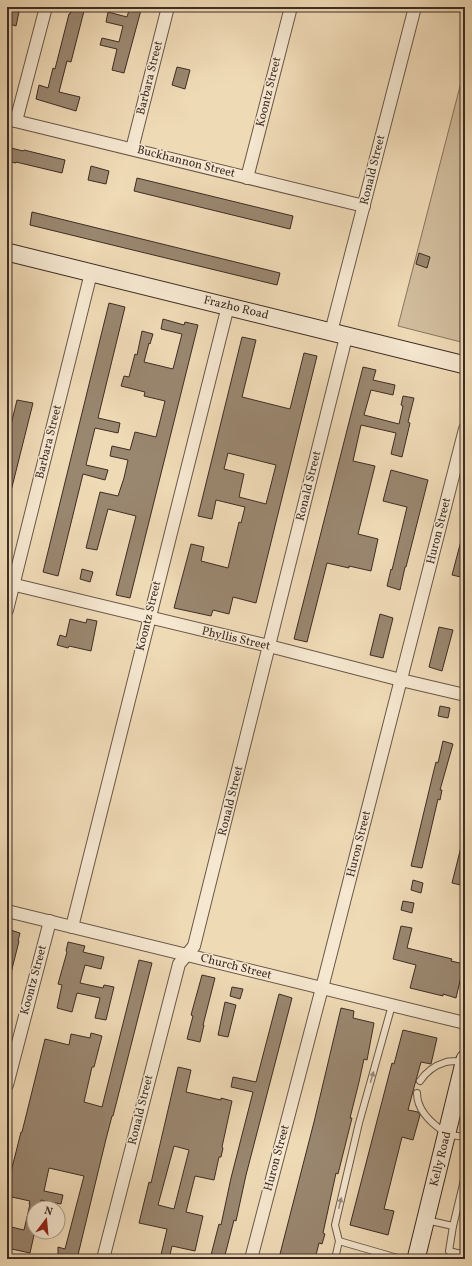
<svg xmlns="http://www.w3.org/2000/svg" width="472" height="1266" font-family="Vollkorn,serif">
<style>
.green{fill:#d1bd9d;stroke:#887560}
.building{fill:#9a8770;stroke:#3e2d24;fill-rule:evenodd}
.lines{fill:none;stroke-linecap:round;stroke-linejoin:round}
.lane-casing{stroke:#6a5848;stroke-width:8}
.street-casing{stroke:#6a5848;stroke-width:14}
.secondary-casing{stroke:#3e2d24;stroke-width:19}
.path{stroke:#3e2d24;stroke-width:2;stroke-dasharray:3 2;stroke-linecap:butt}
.lane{stroke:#f5e7d0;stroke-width:6}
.street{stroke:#f5e7d0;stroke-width:12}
.secondary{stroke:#f5e7d0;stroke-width:17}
.oneway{fill:#9a8a7a}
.labels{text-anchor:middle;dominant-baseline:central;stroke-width:3;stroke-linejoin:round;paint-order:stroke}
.street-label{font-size:12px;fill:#3e2d24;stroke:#f5e7d0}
</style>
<rect width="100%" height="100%" fill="#efdab6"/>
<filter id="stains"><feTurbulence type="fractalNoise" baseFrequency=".005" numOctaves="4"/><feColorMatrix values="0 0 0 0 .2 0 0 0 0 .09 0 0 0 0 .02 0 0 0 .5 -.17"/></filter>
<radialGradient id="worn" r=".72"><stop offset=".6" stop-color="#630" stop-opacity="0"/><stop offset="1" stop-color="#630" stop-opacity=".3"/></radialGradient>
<polygon class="green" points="465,67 465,343 398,326"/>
<g class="building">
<polygon points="7,7 20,7 16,26 7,23"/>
<polygon points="72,7 85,7 71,62 67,61 59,92 80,97 76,111 36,99 39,85 48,88 53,68 55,69 69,14 70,14"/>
<polygon points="130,7 141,10 124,73 112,70 117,49 100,45 102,38 119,42 123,26 106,22 108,12 127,17"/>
<polygon points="177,67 190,70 185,89 172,85"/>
<polygon points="7,147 23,151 24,150 65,160 62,173 16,162 16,163 7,161"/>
<polygon points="91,166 109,171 106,184 88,180"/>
<polygon points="137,178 293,216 290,229 134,191"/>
<polygon points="32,212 280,273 277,285 30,225"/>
<polygon points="419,253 430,257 427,268 416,264"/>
<polygon points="109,303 125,307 98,418 120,423 118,433 95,428 86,465 108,470 105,480 83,474 58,576 43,572"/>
<polygon points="163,319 184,325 185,322 198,325 130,598 116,595 136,516 108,509 97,550 86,548 100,492 118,496 124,478 128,460 110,456 112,446 130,450 135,432 156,437 165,401 144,396 145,392 121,386 124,376 129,377 135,354 137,355 142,331 153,334 150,344 149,343 144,362 173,369 182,334 161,329"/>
<path d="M242,337L256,340L242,397L290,409L304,353L317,356L256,603L233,597L229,614L213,610L211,616L174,608L191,544L204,547L201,561L228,568L239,522L241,523L245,507L216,500L212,519L198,516ZM228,453L276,465L266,504L239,497L244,474L224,469Z"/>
<polygon points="363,367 376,370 373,380 395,385 393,395 371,390 364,415 399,424 403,406 401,405 403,396 414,398 408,422 410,423 402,457 391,454 396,433 361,425 353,461 375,466 358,534 378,539 371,571 349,566 349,568 327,563 307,642 294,639"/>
<polygon points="17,400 33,403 10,495 7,495 7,441"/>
<polygon points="391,470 428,480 406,567 405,567 400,590 387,586 391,569 392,570 407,507 383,501"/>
<polygon points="462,537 465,537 465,578 452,575"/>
<polygon points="82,569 93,572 90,582 80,579"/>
<polygon points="380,614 393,618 383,658 370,655"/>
<polygon points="70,619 86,623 87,619 97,621 91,651 69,646 68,648 57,645 60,635 66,637"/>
<polygon points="439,627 453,630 442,671 429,667"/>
<polygon points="440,706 450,708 448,718 438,716"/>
<polygon points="443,741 453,744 440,790 442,790 440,800 438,799 422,868 411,866 433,774 436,762 438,763"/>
<polygon points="462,843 465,843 465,886 452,883"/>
<polygon points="413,880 423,883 421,893 411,890"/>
<polygon points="403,901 414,903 412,913 401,910"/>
<polygon points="401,926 412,928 407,948 452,959 451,961 464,964 456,998 443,994 443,996 410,988 416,965 393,959"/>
<polygon points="7,929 20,933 18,941 19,941 10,977 7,977"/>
<polygon points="68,942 85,946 83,952 104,957 101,969 85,965 80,983 103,988 104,985 114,987 106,1020 95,1018 100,998 77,993 72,1012 57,1008 62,985 58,984 67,952 66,951"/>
<polygon points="139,960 152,963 113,1116 112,1116 106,1139 77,1259 58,1259 58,1247 65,1249 84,1176 49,1168 44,1191 63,1195 61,1204 41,1200 39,1207 34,1205 34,1235 30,1253 7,1248 7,1226 24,1230 30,1204 29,1204 30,1201 7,1196 7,1188 21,1132 22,1132 45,1039 69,1045 71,1034 90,1038 91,1033 102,1036 94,1067 92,1067 84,1102 102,1107"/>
<polygon points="202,975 215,978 203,1025 204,1025 200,1042 187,1039 193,1016 191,1015"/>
<polygon points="232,987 243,989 240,999 230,996"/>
<polygon points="279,994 292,998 246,1175 236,1221 234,1220 224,1259 210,1259 219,1224 221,1225 231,1178 253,1092 231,1087 233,1077 256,1082"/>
<polygon points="225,1002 236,1005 228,1037 218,1035"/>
<polygon points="341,1008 354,1011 353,1018 374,1023 367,1060 364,1059 359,1082 350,1118 352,1118 338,1174 336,1173 323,1233 325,1234 322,1244 319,1243 315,1259 302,1259 280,1254 314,1122"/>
<polygon points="403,1030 437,1038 431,1064 421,1062 416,1080 408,1110 418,1112 420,1115 413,1140 402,1137 384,1209 394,1211 388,1235 350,1225 392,1063 394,1064"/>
<path d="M178,1067L191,1070L186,1092L221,1100V1098L232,1101L222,1147L223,1148L221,1157H219L214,1180L195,1176L186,1212L203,1216L195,1251L172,1246L169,1259H160L167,1229L139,1223L149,1182L151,1183ZM174,1146L189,1150L174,1209L158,1205Z"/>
</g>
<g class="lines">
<g class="lane-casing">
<g id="lane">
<path d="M420,1081C426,1072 436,1065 446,1062C451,1061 458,1061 463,1061"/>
<path d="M417,1093C417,1111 432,1124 446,1133C452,1136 459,1136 465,1137"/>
<polyline points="426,1220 453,1226 449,1251 465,1255"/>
<polyline points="453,1226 465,1176"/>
<polyline points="339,1241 401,1259"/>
<polyline points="335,1259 339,1241 335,1225 359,1123 392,1005"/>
</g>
</g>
<g class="street-casing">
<g id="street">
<polyline points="7,119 364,206"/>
<polyline points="16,121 46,7"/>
<polyline points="132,149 168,7"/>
<polyline points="247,178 291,7"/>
<polyline points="331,332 415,7"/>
<polyline points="7,583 269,646 401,680 465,695"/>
<polyline points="7,610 91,273"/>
<polyline points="7,911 465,1023"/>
<polyline points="72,927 228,306"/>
<polyline points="7,1085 50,921"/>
<polyline points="103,1259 179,964 194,946 346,337"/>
<polyline points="251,1259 322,988 465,429"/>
</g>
</g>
<g class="secondary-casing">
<g id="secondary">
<polyline points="7,252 465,365"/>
<polyline points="416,1259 465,1059"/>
</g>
</g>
<path class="path" d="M465,105C462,119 461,132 465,146"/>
<use href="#lane" class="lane"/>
<use href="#street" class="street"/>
<use href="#secondary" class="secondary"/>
</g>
<defs><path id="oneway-solid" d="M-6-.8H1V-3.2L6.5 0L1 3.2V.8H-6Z"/></defs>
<g class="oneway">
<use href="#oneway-solid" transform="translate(372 1077) rotate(-74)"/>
<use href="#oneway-solid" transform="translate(340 1203) rotate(-77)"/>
</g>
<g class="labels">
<g class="street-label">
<text transform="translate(150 78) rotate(-76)">Barbara Street</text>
<text transform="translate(269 92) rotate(-76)">Koontz Street</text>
<text transform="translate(186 162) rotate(14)">Buckhannon Street</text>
<text transform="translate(373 170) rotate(-76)">Ronald Street</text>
<text transform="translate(236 308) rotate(14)">Frazho Road</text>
<text transform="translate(49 442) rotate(-76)">Barbara Street</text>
<text transform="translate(309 486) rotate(-76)">Ronald Street</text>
<text transform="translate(439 531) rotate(-76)">Huron Street</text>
<text transform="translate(149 616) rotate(-76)">Koontz Street</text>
<text transform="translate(236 639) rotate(13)">Phyllis Street</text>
<text transform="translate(231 801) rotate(-76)">Ronald Street</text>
<text transform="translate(359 844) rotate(-76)">Huron Street</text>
<text transform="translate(236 967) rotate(14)">Church Street</text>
<text transform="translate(34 980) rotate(-75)">Koontz Street</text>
<text transform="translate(141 1110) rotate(-76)">Ronald Street</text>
<text transform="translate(277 1158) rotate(-75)">Huron Street</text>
<text transform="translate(441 1159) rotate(-76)">Kelly Road</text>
</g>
</g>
<rect width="472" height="1266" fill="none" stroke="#efdab6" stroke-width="24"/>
<rect x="8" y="8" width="456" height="1250" fill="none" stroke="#3e2d24" stroke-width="2"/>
<rect x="12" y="12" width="448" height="1242" fill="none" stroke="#3e2d24"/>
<g transform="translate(46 1220) rotate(16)"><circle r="19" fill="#f5e7d0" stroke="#ac9d8b"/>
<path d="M0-3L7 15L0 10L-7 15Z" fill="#8f2418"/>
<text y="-6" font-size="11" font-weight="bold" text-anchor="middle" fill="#3e2d24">N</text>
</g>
<rect width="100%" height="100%" filter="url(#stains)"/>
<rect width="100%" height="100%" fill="url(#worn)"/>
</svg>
